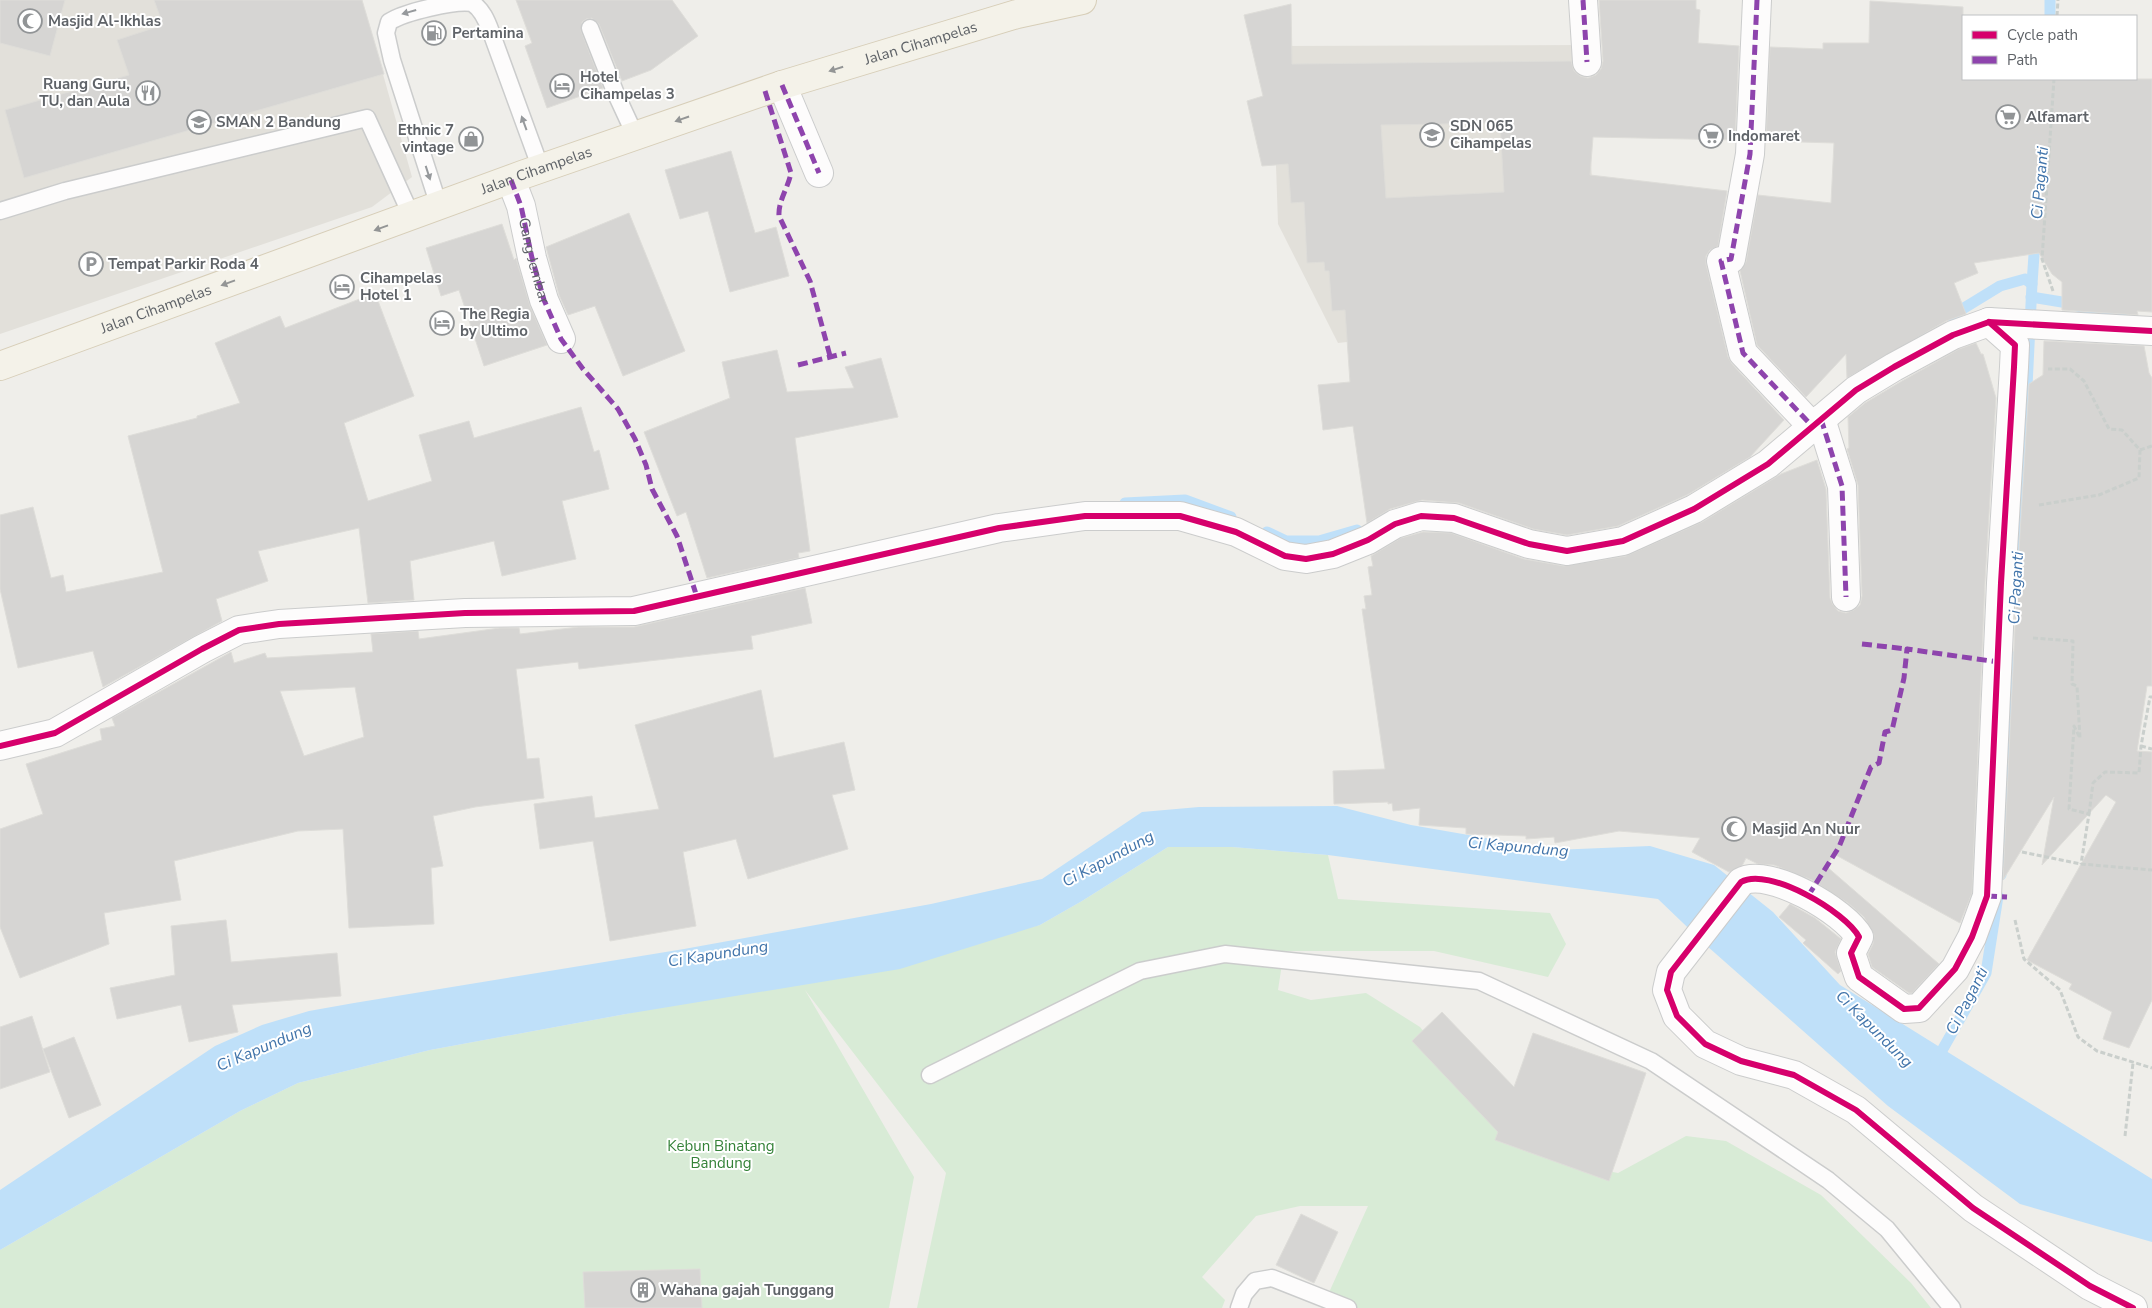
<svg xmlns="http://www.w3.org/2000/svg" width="2152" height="1308" font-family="'Nunito Sans',sans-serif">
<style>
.education{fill:#e2e0da}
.green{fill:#d8ebd6}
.water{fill:#bfe0f9}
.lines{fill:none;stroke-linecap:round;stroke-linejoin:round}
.stream{stroke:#bfe0f9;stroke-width:11}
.building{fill:#d6d5d3;stroke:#deddd9;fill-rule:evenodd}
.service-casing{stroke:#cbcccc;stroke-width:19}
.minor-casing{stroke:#cbcccc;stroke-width:30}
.primary-casing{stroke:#d7ceb8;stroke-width:30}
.path{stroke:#cacfcc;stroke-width:3;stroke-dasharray:5 2.5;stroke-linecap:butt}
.service{stroke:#fdfcfc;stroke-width:16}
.minor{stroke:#fdfcfc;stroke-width:28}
.primary{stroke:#f4f2e9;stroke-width:28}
.quiet{stroke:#8e44ad;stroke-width:5;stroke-dasharray:10 5;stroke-linecap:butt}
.cycleway-casing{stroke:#fff;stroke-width:9}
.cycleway{stroke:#d6006c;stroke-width:6}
.oneway{fill:#96999c}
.oneway2{fill:#939595}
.labels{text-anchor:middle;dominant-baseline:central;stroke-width:4;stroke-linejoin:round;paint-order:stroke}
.poi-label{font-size:15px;font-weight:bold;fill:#5f6368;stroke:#fff;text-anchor:start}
.street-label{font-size:15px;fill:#5f6368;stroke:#fff}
.park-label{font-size:15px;fill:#348238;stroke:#fff}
.water-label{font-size:16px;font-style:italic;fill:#4174aa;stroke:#fff}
</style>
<rect width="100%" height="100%" fill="#efeeea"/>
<g class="education">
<polygon points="0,0 362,0 412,177 372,207 0,334"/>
<polygon points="1584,45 1600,313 1338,343 1278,224 1272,46"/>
</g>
<polygon class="green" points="1168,847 1232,847 1328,855 1338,899 1550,913 1566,944 1548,977 1434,951 1284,951 1278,990 1311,1000 1366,993 1420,1027 1493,1117 1551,1160 1618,1173 1686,1136 1726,1141 1821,1195 1911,1283 1931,1308 1322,1308 1368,1206 1300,1206 1256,1216 1202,1277 1225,1300 1222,1308 917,1308 946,1173 805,990 914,1177 889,1308 0,1308 0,1250 240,1111 298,1083 430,1050 626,1014 1040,925 1082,901"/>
<polygon class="water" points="1337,806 1411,825 1554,850 1650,846 1714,865 1773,912 1840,985 2152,1179 2152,1242 2020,1204 1888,1106 1707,946 1658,899 1328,855 1232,847 1168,847 1082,901 1040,925 900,969 626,1014 430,1050 298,1083 240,1111 0,1250 0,1190 215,1046 262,1025 309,1011 354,1003 684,949 931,904 1042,879 1142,812 1199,807"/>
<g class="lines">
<g class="stream">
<polyline points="2050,16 2050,1"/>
<polyline points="2031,297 2068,303 2097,312 2123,318"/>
<polyline points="1951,316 2000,286 2025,279 2032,284"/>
<polyline points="1888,356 1921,335"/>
<polyline points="1125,503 1185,500 1231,517"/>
<polyline points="1267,532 1286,541 1319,541 1357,530"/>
<polyline points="2019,551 2032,284 2035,240"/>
<polyline points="2001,875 2014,657"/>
<polyline points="1936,1061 1986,973 1998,896"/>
</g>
</g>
<g class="building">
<polygon points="0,0 65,0 50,56 0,43"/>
<polygon points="154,0 362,0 384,74 24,178 5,110 129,75 117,40 163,25"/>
<polygon points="516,0 672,0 698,36 651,70 622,81 599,24 592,18 586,19 582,22 581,31 603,88 547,108 525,46 532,43"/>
<path d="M1599,0H1696V9L1700,10L1698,43L1739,46L1735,140L1593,137L1590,175L1727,191L1718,246L1710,250L1706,256V264L1728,357L1732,364L1784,420L1750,457L1687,495L1618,526L1567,535L1533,529L1459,503L1422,500L1390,509L1367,523L1353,426L1323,430L1318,385L1350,382L1345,310L1332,311L1329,271H1325L1324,262L1307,263L1304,202L1291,203L1288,164L1262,166L1247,101L1263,96L1244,15L1291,4L1292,64L1571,61L1574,71L1580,76L1588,78L1596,75L1601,69L1603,61ZM1500,123L1504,192L1386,198L1381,125Z"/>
<polygon points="1870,1 1963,7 1963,79 2152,79 2152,312 2137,311 2138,315 2062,310 2062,282 2052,274 2039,253 1974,263 1978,273 1954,283 1966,314 1946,321 1847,378 1846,354 1806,397 1757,345 1740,271 1746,262 1758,195 1831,203 1834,143 1766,141 1770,47 1823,49 1823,43 1869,43"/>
<polygon points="731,151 755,233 776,227 789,276 730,292 708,211 680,219 665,170"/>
<polygon points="629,213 685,351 623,376 595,306 568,315 559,295 546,247"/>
<polygon points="502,224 514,260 516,258 530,306 547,345 484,366 459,290 441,296 426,248"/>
<polygon points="375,293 414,396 344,423 368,501 432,481 419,435 469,421 474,438 581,407 594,452 599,450 609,489 562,501 576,559 502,576 494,541 410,561 414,600 368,603 359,528 258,551 268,581 216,599 222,621 103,687 93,651 18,668 0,589 0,515 33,507 51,578 63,575 66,592 163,572 128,436 197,418 197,416 240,403 215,343 280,316 285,328"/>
<polygon points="2044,341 2144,346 2149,373 2152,378 2152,686 2147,686 2137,751 2152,752 2152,1000 2129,1048 2103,1039 2112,1012 2069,989 2072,984 2027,960 2116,802 2106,795 2042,865 2054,797 2003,880 2017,584 2029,384 2043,375"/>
<polygon points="1976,343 1981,354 1983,354 1996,398 1985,582 1972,893 1960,923 1834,854 1826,866 1939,964 1912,993 1909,993 1872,967 1868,954 1873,944 1874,935 1864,917 1848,903 1812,880 1774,865 1758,864 1746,858 1742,866 1729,872 1692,852 1700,838 1619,831 1555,843 1554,837 1526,839 1526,836 1466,834 1466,828 1419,825 1420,808 1393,811 1392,803 1388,804 1388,802 1334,804 1333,771 1385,769 1362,609 1366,609 1364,596 1372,595 1368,567 1373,566 1371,556 1401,538 1423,532 1451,533 1524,559 1564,566 1626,556 1702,522 1781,474 1817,460 1826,489 1830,598 1833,605 1838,611 1846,613 1854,610 1860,605 1862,596 1858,485 1847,449 1849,448 1848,417 1865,403 1902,381 1959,349"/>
<polygon points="777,350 787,392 854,388 845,367 881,358 898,417 795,438 810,551 798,553 799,558 707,578 686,512 677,516 644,432 730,398 722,362"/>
<path d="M805,588L812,623L751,636L753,649L579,669L578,662L516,669L527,759L539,758L544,798L475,807L433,816L443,866L431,868L434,924L349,928L343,829L298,831L174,861L181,900L104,913L109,944L20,978L0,927V829L43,814L26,764L102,740L100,729L115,726L112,718L231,652L234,663L265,653L267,658L373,652L371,634L418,631L419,639L500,628H519L520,634L579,627H634ZM355,687L364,737L304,756L280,691Z"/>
<polygon points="761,690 774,758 844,742 855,790 832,795 848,849 748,879 736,839 683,852 696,926 610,941 593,841 540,849 534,804 592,796 595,818 659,809 635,725"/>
<polygon points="1790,904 1815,918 1841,939 1835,952 1841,971 1838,974 1803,943 1806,940 1779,917"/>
<polygon points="226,920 231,962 337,953 341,996 232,1005 238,1032 189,1042 181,1005 117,1019 110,988 175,975 171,926"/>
<polygon points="1442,1012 1514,1087 1533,1033 1646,1073 1609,1181 1495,1140 1498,1132 1412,1041"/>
<polygon points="32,1016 50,1072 0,1089 0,1027"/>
<polygon points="74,1037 101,1105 69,1118 43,1049"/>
<polygon points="1301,1214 1338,1232 1314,1283 1276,1265"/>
<polygon points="700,1269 702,1308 585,1308 583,1272"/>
</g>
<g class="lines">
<g class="service-casing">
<g id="service">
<polyline points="590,28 616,94 635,135"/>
<path d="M439,206L392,60L386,33L389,22C404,12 456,0 472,3C482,9 487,21 491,32L541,169"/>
<polyline points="0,211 65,191 367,118 412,217"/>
<polyline points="930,1075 1140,971 1225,954 1479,981 1651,1061 1828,1180 1887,1229 1952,1308"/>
<polyline points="1239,1308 1244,1294 1255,1281 1272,1278 1348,1308"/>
</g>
</g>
<g class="minor-casing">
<g id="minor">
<polyline points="1583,0 1587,62"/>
<polyline points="1757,0 1750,154 1731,259 1721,261 1743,353 1812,426"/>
<polyline points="782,85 819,173"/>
<path id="s1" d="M511,180L521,206L532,258L544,300L561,339"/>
<path d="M1989,322L2015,345L2014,367L2001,583L1987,896L1972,937L1955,969L1919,1008L1904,1009L1859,977L1851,953L1859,937C1846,912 1768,866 1741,882L1671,972L1667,990L1677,1016L1705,1044L1741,1061L1794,1075L1856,1110L1973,1208L2090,1286L2133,1308"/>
<polyline points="1821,419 1842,486 1846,597"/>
<polyline points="0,746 55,733 202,649 239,630 279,624 465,613 634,611 999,528 1085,516 1180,516 1236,532 1285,556 1306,559 1333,554 1368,540 1395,524 1421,516 1454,518 1529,544 1567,551 1623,541 1694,509 1768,464 1856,390 1894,367 1953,335 1989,322 2152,331"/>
</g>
</g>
<g class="primary-casing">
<g id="primary">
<path id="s2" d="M0,366L522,175L782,85L1017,14L1082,0"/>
</g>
</g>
<g class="path">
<polyline points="2057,16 2058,0"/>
<polyline points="2053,291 2042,259 2054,79"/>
<polyline points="2140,450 2152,446"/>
<polyline points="2039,505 2099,495 2139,478 2140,450 2122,430 2109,429 2084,381 2070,369 2048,369"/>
<polyline points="2033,638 2073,641 2072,684 2077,686 2080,738 2074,726 2069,809 2089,814 2081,864"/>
<polyline points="2141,746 2152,749"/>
<polyline points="2089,814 2093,783 2105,772 2139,773 2141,746 2150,697 2152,697"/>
<polyline points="2022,852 2081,864 2152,870"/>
<polyline points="2015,920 2024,959 2060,990 2078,1037 2097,1051 2152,1068"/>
<polyline points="2125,1136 2133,1063"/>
</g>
<use href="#service" class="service"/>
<use href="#minor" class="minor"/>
<use href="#primary" class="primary"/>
<g class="quiet">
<polyline points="1583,0 1587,62"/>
<polyline points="1757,0 1750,154 1731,259 1721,261 1743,353 1812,426"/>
<polyline points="782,85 819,173"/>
<path d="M765,91L791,173C788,188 778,201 779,216L810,281L830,356"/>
<polyline points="511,180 521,206 532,258 544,300 561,339 583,369 618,409 635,439 646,465 652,489 677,536 697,597"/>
<polyline points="798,365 846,353"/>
<polyline points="1821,419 1842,486 1846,597"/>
<polyline points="1862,644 1907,649"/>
<polyline points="1808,896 1839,847 1871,767 1879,763 1885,732 1892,730 1893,726 1904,678 1907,649 1998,662"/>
<polyline points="1987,896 2007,897"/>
</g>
<g class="cycleway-casing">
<g id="cycleway">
<path d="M1989,322L2015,345L2014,367L2001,583L1987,896L1972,937L1955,969L1919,1008L1904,1009L1859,977L1851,953L1859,937C1846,912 1768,866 1741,882L1671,972L1667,990L1677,1016L1705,1044L1741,1061L1794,1075L1856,1110L1973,1208L2090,1286L2133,1308"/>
<polyline points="0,746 55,733 202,649 239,630 279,624 465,613 634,611 999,528 1085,516 1180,516 1236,532 1285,556 1306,559 1333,554 1368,540 1395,524 1421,516 1454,518 1529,544 1567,551 1623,541 1694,509 1768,464 1856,390 1894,367 1953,335 1989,322 2152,331"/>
</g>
</g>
<use href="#cycleway" class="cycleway"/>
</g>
<defs><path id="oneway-solid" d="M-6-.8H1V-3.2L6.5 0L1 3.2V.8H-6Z" transform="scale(1.25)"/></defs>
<g class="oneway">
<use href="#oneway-solid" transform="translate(409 12) rotate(164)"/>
<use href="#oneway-solid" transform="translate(524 123) rotate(-110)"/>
<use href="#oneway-solid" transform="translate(428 173) rotate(72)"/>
</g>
<g class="oneway2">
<use href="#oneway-solid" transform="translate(836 69) rotate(163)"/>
<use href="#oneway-solid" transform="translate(682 119) rotate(161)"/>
<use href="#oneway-solid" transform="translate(381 228) rotate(160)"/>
<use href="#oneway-solid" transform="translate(228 283) rotate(160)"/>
</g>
<defs>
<g id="mosque-ring" transform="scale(1.25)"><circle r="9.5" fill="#fff" stroke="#919496" stroke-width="1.5"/><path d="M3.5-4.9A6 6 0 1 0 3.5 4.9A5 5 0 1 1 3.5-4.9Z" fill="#919496"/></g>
<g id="fuel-ring" transform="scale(1.25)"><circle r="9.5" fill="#fff" stroke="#919496" stroke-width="1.5"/><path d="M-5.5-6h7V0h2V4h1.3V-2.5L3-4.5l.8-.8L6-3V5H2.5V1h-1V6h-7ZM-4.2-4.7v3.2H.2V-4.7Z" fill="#919496"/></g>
<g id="hotel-ring" transform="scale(1.25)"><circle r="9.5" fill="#fff" stroke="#919496" stroke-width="1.5"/><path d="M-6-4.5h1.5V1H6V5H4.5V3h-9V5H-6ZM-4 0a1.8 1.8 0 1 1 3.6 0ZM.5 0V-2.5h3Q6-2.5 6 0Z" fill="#919496"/></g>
<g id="restaurant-ring" transform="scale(1.25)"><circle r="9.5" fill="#fff" stroke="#919496" stroke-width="1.5"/><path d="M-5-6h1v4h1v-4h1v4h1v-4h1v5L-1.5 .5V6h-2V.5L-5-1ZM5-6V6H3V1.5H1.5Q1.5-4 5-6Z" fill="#919496"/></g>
<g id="supermarket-ring" transform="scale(1.25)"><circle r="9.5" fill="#fff" stroke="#919496" stroke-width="1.5"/><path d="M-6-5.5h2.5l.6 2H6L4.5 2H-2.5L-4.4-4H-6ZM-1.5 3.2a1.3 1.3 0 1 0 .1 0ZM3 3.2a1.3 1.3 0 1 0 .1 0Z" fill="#919496"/></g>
<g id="school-ring" transform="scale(1.25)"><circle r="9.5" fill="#fff" stroke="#919496" stroke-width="1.5"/><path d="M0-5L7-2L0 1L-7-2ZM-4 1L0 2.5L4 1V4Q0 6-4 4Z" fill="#919496"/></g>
<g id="shop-ring" transform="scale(1.25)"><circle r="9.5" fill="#fff" stroke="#919496" stroke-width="1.5"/><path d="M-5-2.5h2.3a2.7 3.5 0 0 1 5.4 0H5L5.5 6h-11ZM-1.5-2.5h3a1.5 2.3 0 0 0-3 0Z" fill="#919496"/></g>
<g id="parking-ring" transform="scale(1.25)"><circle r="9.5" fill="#fff" stroke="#919496" stroke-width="1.5"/><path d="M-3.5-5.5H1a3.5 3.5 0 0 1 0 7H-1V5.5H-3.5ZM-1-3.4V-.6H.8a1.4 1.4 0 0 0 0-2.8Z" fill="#919496"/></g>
<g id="building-ring" transform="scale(1.25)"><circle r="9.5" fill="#fff" stroke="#919496" stroke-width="1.5"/><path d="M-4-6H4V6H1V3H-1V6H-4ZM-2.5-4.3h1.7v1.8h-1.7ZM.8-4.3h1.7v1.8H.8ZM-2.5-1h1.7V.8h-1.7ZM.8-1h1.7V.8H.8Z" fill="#919496"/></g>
</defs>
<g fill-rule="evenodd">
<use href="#mosque-ring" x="30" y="21"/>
<use href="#fuel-ring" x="434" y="33"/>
<use href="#hotel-ring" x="562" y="86"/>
<use href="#restaurant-ring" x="148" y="93"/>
<use href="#supermarket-ring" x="2008" y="117"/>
<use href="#school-ring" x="199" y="122"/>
<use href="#school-ring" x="1432" y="135"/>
<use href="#supermarket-ring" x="1711" y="136"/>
<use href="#shop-ring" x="471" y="139"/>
<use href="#parking-ring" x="91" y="264"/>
<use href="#hotel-ring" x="342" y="287"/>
<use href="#hotel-ring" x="442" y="323"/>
<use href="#mosque-ring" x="1734" y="829"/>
<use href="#building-ring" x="643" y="1290"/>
</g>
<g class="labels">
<g class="poi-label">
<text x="48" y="21">Masjid Al-Ikhlas</text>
<text x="452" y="33">Pertamina</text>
<text x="580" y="77">Hotel<tspan x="580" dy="17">Cihampelas 3</tspan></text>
<text x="130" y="84" text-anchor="end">Ruang Guru,<tspan x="130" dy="17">TU, dan Aula</tspan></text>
<text x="2026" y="117">Alfamart</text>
<text x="216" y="122">SMAN 2 Bandung</text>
<text x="1450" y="126">SDN 065<tspan x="1450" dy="17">Cihampelas</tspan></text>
<text x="454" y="130" text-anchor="end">Ethnic 7<tspan x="454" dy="17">vintage</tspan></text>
<text x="1728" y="136">Indomaret</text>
<text x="108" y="264">Tempat Parkir Roda 4</text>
<text x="360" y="278">Cihampelas<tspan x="360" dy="17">Hotel 1</tspan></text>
<text x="460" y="314">The Regia<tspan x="460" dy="17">by Ultimo</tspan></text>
<text x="1752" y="829">Masjid An Nuur</text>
<text x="660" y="1290">Wahana gajah Tunggang</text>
</g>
<g class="street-label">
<text stroke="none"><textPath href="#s2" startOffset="976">Jalan Cihampelas</textPath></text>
<text stroke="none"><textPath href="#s2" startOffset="571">Jalan Cihampelas</textPath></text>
<text stroke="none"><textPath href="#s1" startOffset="84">Gang Jembar</textPath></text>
<text stroke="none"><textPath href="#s2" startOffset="166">Jalan Cihampelas</textPath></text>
</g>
<g class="park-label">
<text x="721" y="1146">Kebun Binatang<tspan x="721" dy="17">Bandung</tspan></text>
</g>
<g class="water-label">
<text transform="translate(2040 183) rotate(-85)">Ci Paganti</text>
<text transform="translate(2016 588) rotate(-87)">Ci Paganti</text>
<text transform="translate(1518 847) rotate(5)">Ci Kapundung</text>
<text transform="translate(1108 859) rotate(-28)">Ci Kapundung</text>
<text transform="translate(718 954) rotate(-9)">Ci Kapundung</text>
<text transform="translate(1967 1001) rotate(-63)">Ci Paganti</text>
<text transform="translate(1874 1029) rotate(45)">Ci Kapundung</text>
<text transform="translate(264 1047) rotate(-23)">Ci Kapundung</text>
</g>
</g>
<rect x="1962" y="15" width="175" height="65" fill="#ffffff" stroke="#bfc1c3"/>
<rect x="1972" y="31" width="25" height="8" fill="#d6006c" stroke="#bfc1c3"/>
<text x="2007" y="40" font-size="15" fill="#5f6368">Cycle path</text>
<rect x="1972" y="56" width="25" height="8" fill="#8e44ad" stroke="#bfc1c3"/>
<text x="2007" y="65" font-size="15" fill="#5f6368">Path</text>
</svg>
